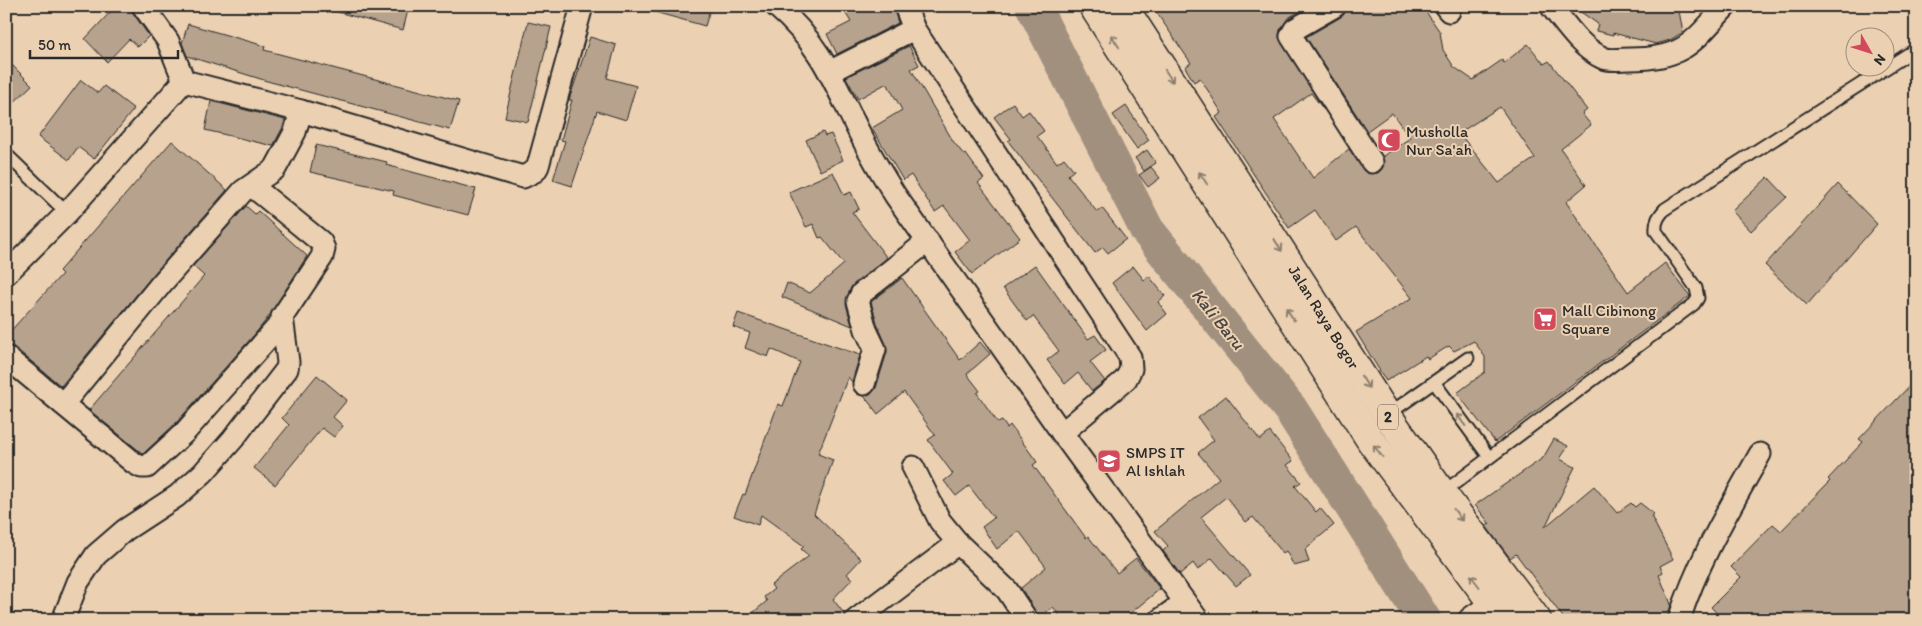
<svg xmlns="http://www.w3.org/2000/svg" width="1922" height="626" font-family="Itim,sans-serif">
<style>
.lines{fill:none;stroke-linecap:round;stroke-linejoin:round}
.river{stroke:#a2907f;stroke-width:35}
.building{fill:#b6a28d;stroke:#2b2b2b;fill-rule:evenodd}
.service-casing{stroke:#2b2b2b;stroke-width:15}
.minor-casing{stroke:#2b2b2b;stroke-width:25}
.tertiary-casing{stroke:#2b2b2b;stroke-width:30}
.trunk-casing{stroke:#2b2b2b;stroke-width:31}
.service{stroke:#ebd0b2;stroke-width:11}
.minor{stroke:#ebd0b2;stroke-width:21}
.tertiary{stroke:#ebd0b2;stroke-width:26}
.trunk{stroke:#ebd0b2;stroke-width:28}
.oneway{stroke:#8b7e6e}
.labels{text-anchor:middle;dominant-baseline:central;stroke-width:4;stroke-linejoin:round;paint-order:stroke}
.shield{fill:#ebd0b2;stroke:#655c54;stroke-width:1}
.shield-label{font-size:15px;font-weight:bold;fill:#2b2b2b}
.poi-label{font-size:16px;fill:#2b2b2b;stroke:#ebd0b2;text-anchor:start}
.street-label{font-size:16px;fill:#2b2b2b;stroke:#ebd0b2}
.water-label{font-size:18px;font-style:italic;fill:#494440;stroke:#ebd0b2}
</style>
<rect width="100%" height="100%" fill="#ebd0b2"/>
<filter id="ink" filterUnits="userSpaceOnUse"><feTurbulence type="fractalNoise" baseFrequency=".02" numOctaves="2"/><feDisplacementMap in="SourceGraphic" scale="10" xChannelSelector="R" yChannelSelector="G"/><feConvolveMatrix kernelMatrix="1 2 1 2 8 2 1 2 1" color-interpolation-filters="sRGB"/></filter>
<g filter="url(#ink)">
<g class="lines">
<polyline class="river" points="1033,6 1147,230 1291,410 1424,620"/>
</g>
<g class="building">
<polygon points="116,6 131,6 133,13 149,36 138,47 129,39 107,62 85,39"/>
<polygon points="335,6 409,6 403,30 334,11"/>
<polygon points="651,6 711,6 705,26 651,11"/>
<polygon points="841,6 893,6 898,23 837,54 827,34 851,22"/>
<path d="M1152,6H1309L1288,18L1280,30L1279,37L1324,110L1311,93L1274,119L1313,178L1349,149L1366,173H1378L1383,167V156L1410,138L1392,113L1367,131L1306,37L1341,17L1347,6H1422L1440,32L1443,50L1454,67L1473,80L1502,60L1504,63L1528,44L1544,64L1549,61L1587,110L1582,114L1591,125L1561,149L1586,185L1566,202L1628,292L1665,263L1690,296L1495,442L1457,393L1485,372V357L1474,341L1454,351L1449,346L1428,359L1426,356L1386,381L1356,332L1412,298L1356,227L1336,241L1315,210L1289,228L1216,117L1222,113L1200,78L1194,82L1185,67L1191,63ZM1500,107L1535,158L1499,183L1459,133Z"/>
<polygon points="1572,6 1678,6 1683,32 1670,40 1656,44 1613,33 1613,35 1596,31 1598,24"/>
<polygon points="528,22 551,27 528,122 505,117"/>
<polygon points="188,24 265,46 264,50 459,101 450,130 267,81 187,56 182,43"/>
<polygon points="590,37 616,45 607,78 636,86 626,120 597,111 572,186 553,180 565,141 561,140 572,100 569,100"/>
<polygon points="909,46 919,65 911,69 953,141 964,155 966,154 984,179 978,183 1020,238 972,274 955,252 970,240 944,206 935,212 911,175 903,180 872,128 902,110 887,83 858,99 846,77"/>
<polygon points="6,59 32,85 6,110"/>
<polygon points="81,80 98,93 104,86 134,109 94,159 78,147 69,160 38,137"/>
<polygon points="211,101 285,120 283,127 273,146 205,130"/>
<polygon points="1013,103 1022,116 1029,111 1044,131 1037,136 1057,163 1064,158 1074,170 1068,175 1097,212 1102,208 1126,239 1108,253 1103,247 1095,253 1008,141 1011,139 994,117"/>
<polygon points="1126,106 1149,140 1137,149 1113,115"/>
<polygon points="823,132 825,136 831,134 843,160 820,171 806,140"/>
<polygon points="172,141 227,190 153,275 61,386 14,347 6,345 6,336 62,274 59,271"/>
<polygon points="316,145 387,162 386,165 476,189 468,215 393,195 394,191 310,172"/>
<polygon points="1147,150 1156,163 1144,171 1135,158"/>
<polygon points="1151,167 1160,178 1148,187 1139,175"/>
<polygon points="833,172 844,195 851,192 859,209 852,212 887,258 851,287 846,304 852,326 782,297 787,283 810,293 844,264 822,237 819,238 813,224 806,227 789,192"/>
<polygon points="1768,177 1787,197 1751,231 1732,211"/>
<polygon points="1838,184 1877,224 1807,305 1765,265"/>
<polygon points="246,206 255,214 258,211 307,256 270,315 255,334 176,423 143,454 89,410 204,276 193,266"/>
<polygon points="1035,265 1088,339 1095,335 1106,350 1090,362 1105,381 1092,391 1078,373 1065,384 1047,360 1059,351 1033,316 1027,321 1003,288"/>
<polygon points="1133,266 1144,280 1149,276 1165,296 1158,302 1167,314 1147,331 1112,283"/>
<polygon points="902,278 960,360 980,342 990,354 967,374 980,391 977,393 998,423 1002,421 1007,428 1010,425 1037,462 1033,465 1086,538 1088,536 1117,573 1136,558 1160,589 1122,620 1063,620 1053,607 1039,618 1021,588 1046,567 1019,531 997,549 982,527 994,518 969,486 956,496 944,481 953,474 928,440 935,435 904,392 878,414 864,396 872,393 876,388 887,352 886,344 878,326 871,302"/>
<polygon points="738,313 860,355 852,382 848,377 818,454 833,460 814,514 861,559 847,574 852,579 833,599 845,615 844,620 744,620 767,601 764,597 774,589 771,585 809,556 801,549 804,546 761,515 758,525 734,516 743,494 745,495 778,404 783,406 800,362 771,349 768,357 745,348 750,333 733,327"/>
<polygon points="317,375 347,400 333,417 343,426 334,437 322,428 275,485 254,468 289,425 282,418"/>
<polygon points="1916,379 1916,620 1723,620 1711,607 1741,577 1731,567 1773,524 1781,531 1830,481 1828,479 1863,442 1859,439"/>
<polygon points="1226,396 1260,440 1270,432 1293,461 1287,465 1301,482 1295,486 1316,512 1320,508 1334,525 1305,549 1309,562 1294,566 1286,551 1283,553 1253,517 1246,522 1226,497 1201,517 1250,575 1236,586 1212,558 1198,570 1193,563 1180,574 1163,551 1168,546 1155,531 1219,478 1198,453 1214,440 1198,418"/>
<polygon points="1554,439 1568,446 1560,459 1575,467 1545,527 1594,486 1617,513 1631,503 1635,507 1640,503 1654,514 1651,516 1673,559 1660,566 1663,572 1659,575 1671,604 1667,620 1565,620 1516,554 1510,558 1486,526 1490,524 1475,505 1543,458"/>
</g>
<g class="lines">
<g class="service-casing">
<g id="service">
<polyline points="6,154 67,213"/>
<polyline points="1434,382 1489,457"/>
<polyline points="1387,415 1468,358"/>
<path d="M1442,493L1694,304L1698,298L1696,288L1656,231C1655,221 1659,216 1665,209L1916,49"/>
</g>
</g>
<g class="minor-casing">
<g id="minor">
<polyline points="143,6 168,41 184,81"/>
<path d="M776,6C831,53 839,100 873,158C880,171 888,183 895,195L1062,433L1198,620"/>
<polyline points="905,6 914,29 1130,357 1131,369 1126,379 1062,433"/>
<polyline points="1335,6 1295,29 1291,36 1372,162"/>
<polyline points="1445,6 1449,11"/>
<path d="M1551,6C1566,25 1581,48 1603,58C1610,61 1622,59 1630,59C1684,59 1692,43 1726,6"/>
<polyline points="831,71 914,29"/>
<polyline points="6,274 67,213 184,81 301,111 523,177 535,171 538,166 582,6"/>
<polyline points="6,357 134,463 141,467 147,467 185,432 281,323"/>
<polyline points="864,384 875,349 866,330 858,301 862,293 928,241"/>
<polyline points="63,404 162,283 243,191 275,169 295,132 301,111"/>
<polyline points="913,467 940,521 958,543 1007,590 1027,620"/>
<polyline points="63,620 78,582 96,555 125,530 177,496 203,473 233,439 287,369 288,362 282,317 322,257 324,249 321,242 252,186"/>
<polyline points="856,620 958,543"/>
<polyline points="1160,620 1185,602"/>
<path d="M1679,620C1698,560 1730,508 1760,454"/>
</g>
</g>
<g class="tertiary-casing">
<polyline id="tertiary" points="1472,620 1511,593"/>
</g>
<g class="trunk-casing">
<g id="trunk">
<polyline points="1093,6 1371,441 1505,620"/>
<polyline points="1123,6 1387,415 1442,493 1537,620"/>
</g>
</g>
<use href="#service" class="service"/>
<use href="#minor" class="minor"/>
<use href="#tertiary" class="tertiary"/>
<use href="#trunk" class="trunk"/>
</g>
<defs><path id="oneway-shaft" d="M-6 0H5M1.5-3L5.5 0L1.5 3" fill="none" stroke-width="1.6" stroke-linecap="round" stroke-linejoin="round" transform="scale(1.25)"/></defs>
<g class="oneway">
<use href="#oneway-shaft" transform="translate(1115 41) rotate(-123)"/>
<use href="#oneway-shaft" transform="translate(1169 76) rotate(57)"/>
<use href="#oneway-shaft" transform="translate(1203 178) rotate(-123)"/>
<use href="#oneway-shaft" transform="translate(1278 245) rotate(58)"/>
<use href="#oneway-shaft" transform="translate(1290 314) rotate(-122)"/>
<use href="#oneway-shaft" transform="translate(1365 382) rotate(58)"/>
<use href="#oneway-shaft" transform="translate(1461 420) rotate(-126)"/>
<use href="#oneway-shaft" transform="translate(1378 451) rotate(-127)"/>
<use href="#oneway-shaft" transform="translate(1458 515) rotate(54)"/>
<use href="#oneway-shaft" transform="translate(1475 581) rotate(-127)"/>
</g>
</g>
<defs>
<g id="mosque-square" transform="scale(1.25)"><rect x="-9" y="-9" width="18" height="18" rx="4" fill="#d1495b" stroke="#ebd0b2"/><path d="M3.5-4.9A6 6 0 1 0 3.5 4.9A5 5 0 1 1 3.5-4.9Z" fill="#fff"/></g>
<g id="supermarket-square" transform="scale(1.25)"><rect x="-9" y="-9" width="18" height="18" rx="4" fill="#d1495b" stroke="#ebd0b2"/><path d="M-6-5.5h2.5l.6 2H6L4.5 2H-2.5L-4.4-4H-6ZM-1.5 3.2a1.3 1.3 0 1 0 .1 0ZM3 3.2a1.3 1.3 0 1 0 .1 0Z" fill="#fff"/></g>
<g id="school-square" transform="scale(1.25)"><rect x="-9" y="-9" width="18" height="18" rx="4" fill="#d1495b" stroke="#ebd0b2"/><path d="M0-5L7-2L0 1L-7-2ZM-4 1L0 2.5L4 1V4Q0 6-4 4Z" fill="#fff"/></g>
</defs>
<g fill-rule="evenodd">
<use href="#mosque-square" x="1389" y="140"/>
<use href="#supermarket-square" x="1545" y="319"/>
<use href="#school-square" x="1109" y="461"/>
</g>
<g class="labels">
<rect class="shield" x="1378" y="404.5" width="20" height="25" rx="4"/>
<g class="shield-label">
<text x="1388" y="417">2</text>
</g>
<g class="poi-label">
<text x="1406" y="131">Musholla<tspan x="1406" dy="18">Nur Sa'ah</tspan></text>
<text x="1562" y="310">Mall Cibinong<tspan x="1562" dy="18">Square</tspan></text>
<text x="1126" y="452">SMPS IT<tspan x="1126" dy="18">Al Ishlah</tspan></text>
</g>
<g class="street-label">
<text transform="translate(1324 317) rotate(58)">Jalan Raya Bogor</text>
</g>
<g class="water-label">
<text transform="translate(1218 319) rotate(51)">Kali Baru</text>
</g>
</g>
<rect width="1922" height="626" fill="none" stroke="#ebd0b2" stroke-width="25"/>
<rect x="12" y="12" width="1897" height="601" fill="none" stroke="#2b2b2b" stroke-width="2" filter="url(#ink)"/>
<g transform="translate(1870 52) rotate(129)"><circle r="24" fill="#ebd0b2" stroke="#9e8e7c"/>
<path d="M0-4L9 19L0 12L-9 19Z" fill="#d1495b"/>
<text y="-8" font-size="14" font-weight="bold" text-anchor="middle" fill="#2b2b2b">N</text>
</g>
<path d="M30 50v8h148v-8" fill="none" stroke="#2b2b2b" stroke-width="2.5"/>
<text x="38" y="50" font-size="15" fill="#2b2b2b" stroke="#ebd0b2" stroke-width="4" paint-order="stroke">50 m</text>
</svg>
